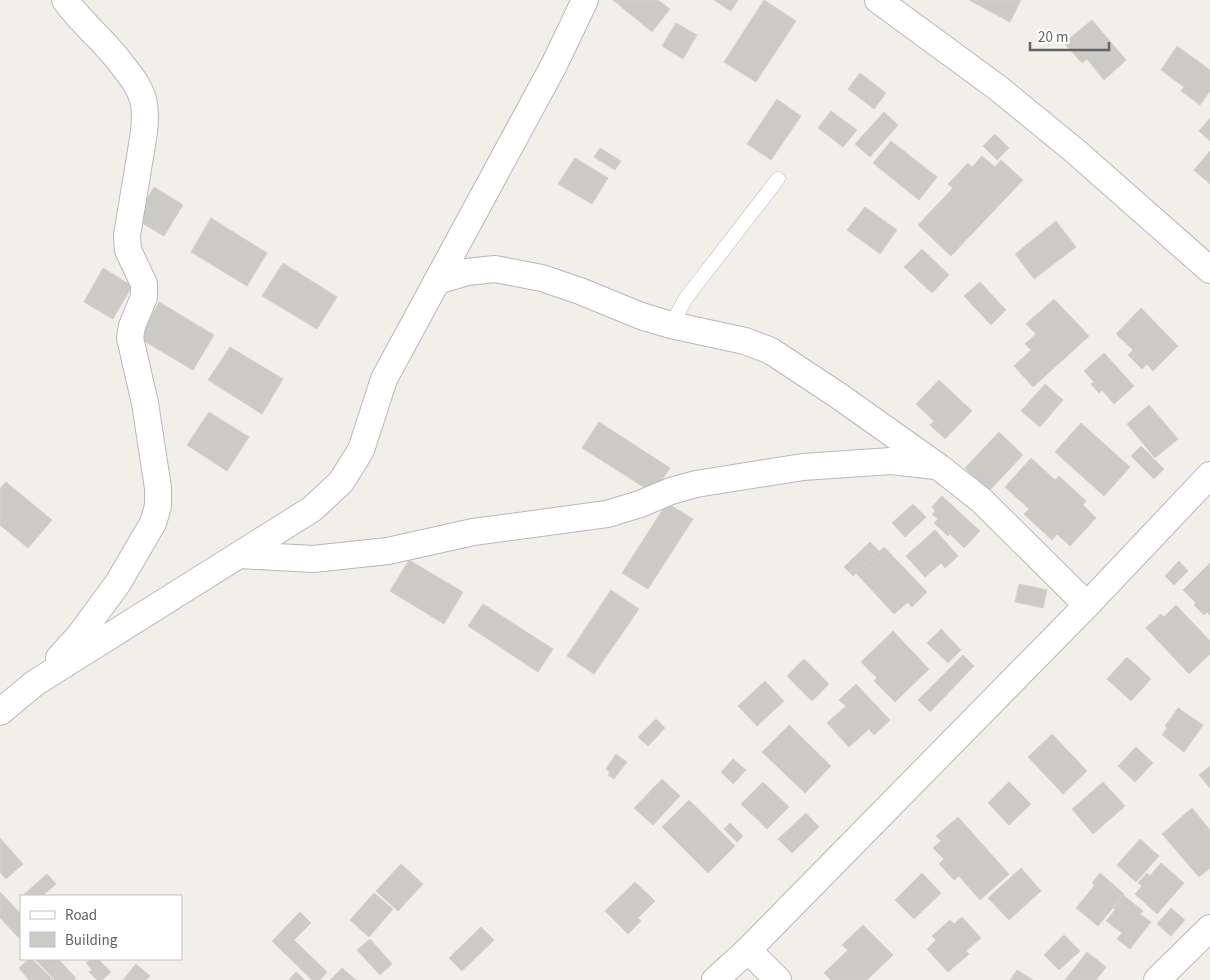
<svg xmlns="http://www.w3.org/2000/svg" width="1210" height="980" font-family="'Source Sans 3',sans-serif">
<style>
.building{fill:#cccac5;stroke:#d6d1c6}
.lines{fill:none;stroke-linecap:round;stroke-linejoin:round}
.lane-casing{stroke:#b5b8bc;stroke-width:15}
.street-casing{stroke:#b5b8bc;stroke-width:28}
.lane{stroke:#fff;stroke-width:14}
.street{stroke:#fff;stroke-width:26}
</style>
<rect width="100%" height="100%" fill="#f1efe8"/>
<g class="building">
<polygon points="613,0 658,0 670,9 652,32"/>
<polygon points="714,0 738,0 731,11"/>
<polygon points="764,0 796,21 756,82 724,62"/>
<polygon points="969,0 1021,0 1010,22"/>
<polygon points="1092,20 1126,60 1104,80 1087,59 1082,63 1064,43"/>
<polygon points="676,23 697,35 683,59 662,46"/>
<polygon points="1177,46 1210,70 1210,91 1200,105 1181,91 1184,87 1161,70"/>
<polygon points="860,73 886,93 874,109 848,89"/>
<polygon points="777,99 801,116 771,160 747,144"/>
<polygon points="831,111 857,130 843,147 818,128"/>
<polygon points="884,112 898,125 870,157 855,144"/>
<polygon points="1210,118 1210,141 1199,131"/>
<polygon points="995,134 1009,148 997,160 983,146"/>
<polygon points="891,141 937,177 919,200 873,163"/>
<polygon points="600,148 621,161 615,170 594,157"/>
<polygon points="1210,151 1210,184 1194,170"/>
<polygon points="982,156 995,167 1001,160 1023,180 951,256 918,225 953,188 948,184 968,163 972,167"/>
<polygon points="575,158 608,178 592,204 558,184"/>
<polygon points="154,187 183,205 164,236 135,219"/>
<polygon points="865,207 897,230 880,254 847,230"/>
<polygon points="211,218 267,253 247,286 191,252"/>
<polygon points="1056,221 1076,247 1034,279 1015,254"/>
<polygon points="922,249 949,275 932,293 904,267"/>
<polygon points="283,263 337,297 317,329 262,296"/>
<polygon points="103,268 132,286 113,319 84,302"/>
<polygon points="980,282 1006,310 991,325 964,296"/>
<polygon points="1054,299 1089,336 1033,387 1014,366 1031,350 1025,344 1036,334 1026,324"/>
<polygon points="159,302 214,335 193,370 139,338"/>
<polygon points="1141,308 1178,346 1153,371 1147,364 1142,369 1128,355 1133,350 1116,334"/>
<polygon points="230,347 283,379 262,414 208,380"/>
<polygon points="1104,353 1134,386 1114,404 1102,390 1099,393 1091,384 1094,382 1084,371"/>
<polygon points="939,380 972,411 945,439 930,425 934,421 916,404"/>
<polygon points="1045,384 1063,400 1040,427 1021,411"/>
<polygon points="1149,405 1178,439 1155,458 1127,424"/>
<polygon points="209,412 249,437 227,471 187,445"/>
<polygon points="599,422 670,468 653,493 582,448"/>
<polygon points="1081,423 1130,467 1104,496 1055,452"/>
<polygon points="999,432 1023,455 989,491 965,468"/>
<polygon points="1141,446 1164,469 1154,479 1131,456"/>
<polygon points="1031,458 1055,480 1059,476 1086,501 1083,505 1096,518 1070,546 1057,534 1052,540 1024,514 1029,509 1005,487"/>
<polygon points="6,482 52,520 28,548 0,525 0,489"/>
<polygon points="942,496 980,531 964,548 950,534 948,536 934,523 938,519 932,514 935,511 932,507"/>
<polygon points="667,503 693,519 648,589 622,573"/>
<polygon points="913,504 926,517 905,537 892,523"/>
<polygon points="935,530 958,556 945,568 941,563 925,577 906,556"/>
<polygon points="870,542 879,551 853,576 844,567"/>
<polygon points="884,547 927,592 912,607 908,602 894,614 856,573"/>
<polygon points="409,560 463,592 444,624 390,591"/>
<polygon points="1179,561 1188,571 1174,585 1165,576"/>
<polygon points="1210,563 1210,615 1207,612 1204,615 1194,605 1196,603 1183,590"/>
<polygon points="1019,584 1047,590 1043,608 1015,602"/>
<polygon points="611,590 639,609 594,674 567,656"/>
<polygon points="483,604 553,649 538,672 468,626"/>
<polygon points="1176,605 1210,641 1210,654 1189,674 1146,628 1161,614 1164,617"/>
<polygon points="941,629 961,650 948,663 927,643"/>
<polygon points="893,631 929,669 895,702 874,681 877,678 861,662"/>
<polygon points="963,655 974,666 930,712 918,700"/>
<polygon points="1127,657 1151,679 1131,701 1107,679"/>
<polygon points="804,659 829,684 812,701 787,676"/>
<polygon points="765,681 784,701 757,726 738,706"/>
<polygon points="856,684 890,720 874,735 869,729 849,747 827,723 846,706 839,700"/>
<polygon points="1178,708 1203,725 1184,752 1162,735 1167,728 1165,726"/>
<polygon points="656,719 665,728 648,746 638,737"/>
<polygon points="789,725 831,766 805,793 762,752"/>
<polygon points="1052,734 1087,771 1063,794 1028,757"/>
<polygon points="1136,747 1153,763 1135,782 1118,766"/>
<polygon points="616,754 627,762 614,779 608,775 610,772 606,769"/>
<polygon points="733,759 746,770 733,784 721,772"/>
<polygon points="1210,766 1210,788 1199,775"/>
<polygon points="662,779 680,796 653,825 634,808"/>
<polygon points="763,782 789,807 767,829 741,804"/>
<polygon points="1009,782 1031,804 1009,825 988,803"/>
<polygon points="1103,782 1125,806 1093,834 1072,809"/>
<polygon points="689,800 735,846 708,873 662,827"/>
<polygon points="1192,808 1210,830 1210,868 1199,877 1162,834"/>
<polygon points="806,813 819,827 792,853 778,839"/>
<polygon points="958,817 1009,874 980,900 959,876 954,880 939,864 944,859 933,848 941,841 936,836"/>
<polygon points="730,823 743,836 737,842 724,829"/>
<polygon points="0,838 23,864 6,879 0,872"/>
<polygon points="1140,839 1159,856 1136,882 1117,865"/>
<polygon points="1161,863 1184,883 1157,914 1135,894 1142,886 1138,883 1147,873 1150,876"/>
<polygon points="401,864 423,884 398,911 376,891"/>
<polygon points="1021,868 1041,891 1009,920 988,898"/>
<polygon points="922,873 941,893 914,919 895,900"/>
<polygon points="1100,873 1124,894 1098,926 1076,908 1095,885 1092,883"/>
<polygon points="47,874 56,884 42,896 22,896"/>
<polygon points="635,882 655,901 638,918 641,921 628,934 605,911"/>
<polygon points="0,892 21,914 21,940 0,918"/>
<polygon points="374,893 393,909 369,937 350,920"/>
<polygon points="1123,895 1143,911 1140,914 1151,922 1130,949 1117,939 1122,933 1106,921 1115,910 1114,908"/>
<polygon points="1171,908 1185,920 1171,936 1157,924"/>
<polygon points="300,912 311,923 294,940 327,972 320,980 312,980 272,941"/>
<polygon points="962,917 981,938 966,951 969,954 948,972 927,949 936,940 932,936 950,920 954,924"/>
<polygon points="863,925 893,955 867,980 831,980 824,973 848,950 842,945"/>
<polygon points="481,927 494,940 462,971 449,958"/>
<polygon points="1064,935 1080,951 1059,970 1044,955"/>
<polygon points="370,939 392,964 380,975 357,950"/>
<polygon points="1087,952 1106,967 1096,980 1065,980"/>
<polygon points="29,959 32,959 53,980 29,980 19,968"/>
<polygon points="35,959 58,959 76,978 74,980 55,980"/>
<polygon points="91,959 98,959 111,972 102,980 97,980 89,972 92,970 86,963"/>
<polygon points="136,964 150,976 146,980 123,980"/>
<polygon points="342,968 356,980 330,980"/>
<polygon points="1017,970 1033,980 1010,980"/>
<polygon points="296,972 305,980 289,980"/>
</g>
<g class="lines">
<g class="lane-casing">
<polyline id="lane" points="671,325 686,298 778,179"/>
</g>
<g class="street-casing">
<g id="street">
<polyline points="878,0 998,88 1075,151 1210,270"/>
<polyline points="437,281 467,272 495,269 542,278 580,291 641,316 671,325 745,341 771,351 839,396 939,467 981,500 1087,605"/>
<polyline points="240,555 313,559 388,551 473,532 607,514 640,504 671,491 696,484 803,467 891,461 936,466"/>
<path d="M59,658L79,636L118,583L153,523L158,506V488L145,403L130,338L132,326L144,297V284L128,250L127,235C131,211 135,187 139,163C142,143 148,119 143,99C139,86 131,76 123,66C106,42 82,24 65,0"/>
<polyline points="0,712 35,683 312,509 341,482 361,450 384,379 554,65 585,0"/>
<polyline points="748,950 778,980"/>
<polyline points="715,980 748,950 1087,605 1210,475"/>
<polyline points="1157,980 1210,928"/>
</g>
</g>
<use href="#lane" class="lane"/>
<use href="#street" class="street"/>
</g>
<rect x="20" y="895" width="162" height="65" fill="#ffffff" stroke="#bfc1c3"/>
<rect x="30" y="911" width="25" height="8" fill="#ffffff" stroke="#bfc1c3"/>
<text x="65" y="920" font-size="15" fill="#5f6368">Road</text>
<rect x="30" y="932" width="25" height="15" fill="#cccac5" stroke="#bfc1c3"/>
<text x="65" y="945" font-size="15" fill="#5f6368">Building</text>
<path d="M1030 42v8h79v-8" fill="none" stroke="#5f6368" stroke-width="2.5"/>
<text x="1038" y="42" font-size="15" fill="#5f6368" stroke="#ffffff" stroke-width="4" paint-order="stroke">20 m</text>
</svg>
